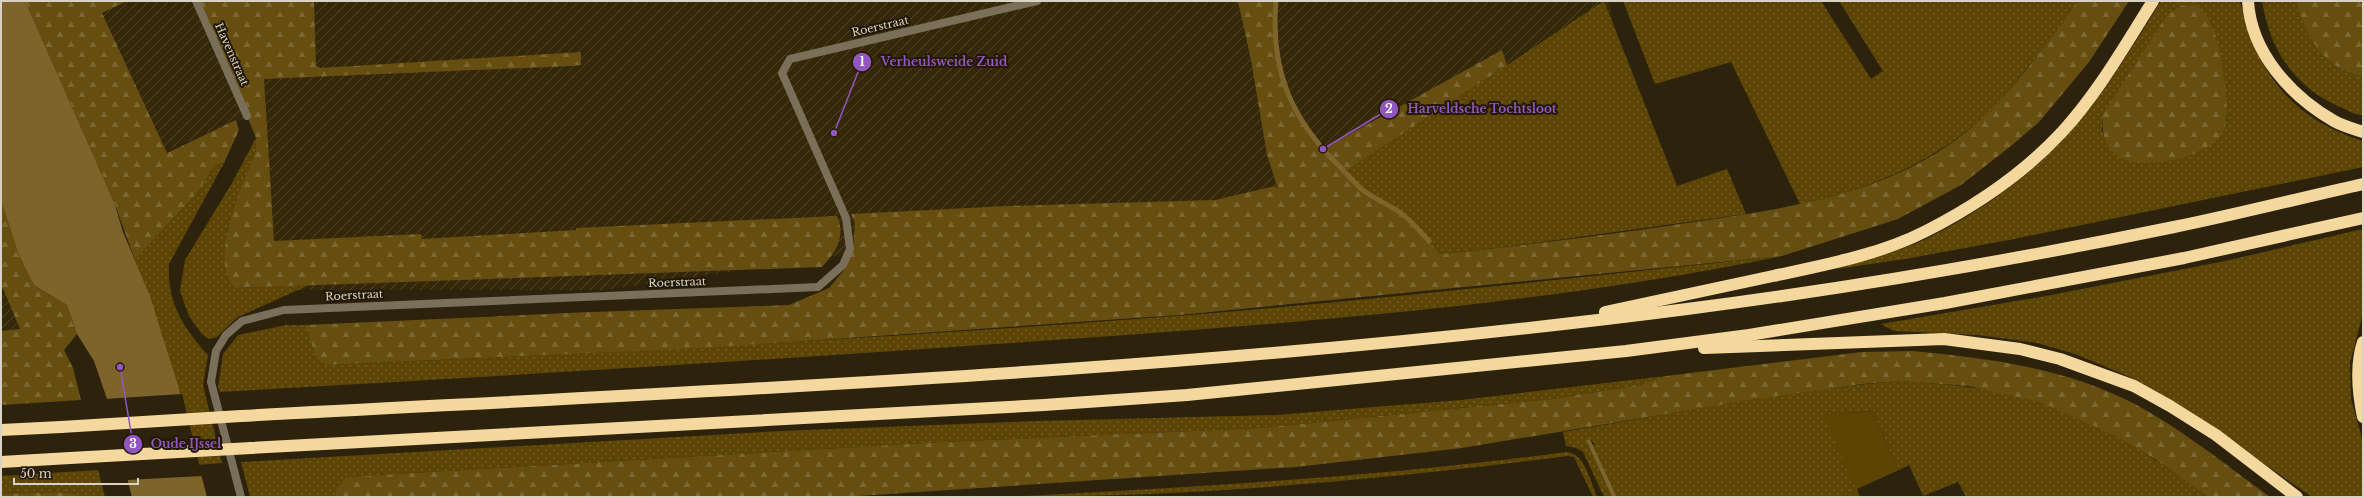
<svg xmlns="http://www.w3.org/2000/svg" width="2364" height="498" font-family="'Libre Baskerville',serif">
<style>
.industrial{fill:url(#industrial-furrows)}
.grass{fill:url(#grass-dots);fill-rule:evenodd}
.forest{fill:url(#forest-firs)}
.garden{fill:#5b4404}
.water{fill:#7d642b}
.pier{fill:#2d230c}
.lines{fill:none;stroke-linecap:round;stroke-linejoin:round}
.stream{stroke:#7d642b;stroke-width:5}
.street{stroke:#7a6f58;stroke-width:8}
.highway{stroke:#f5d89d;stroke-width:12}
.highway-bridge{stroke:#f5d89d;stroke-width:12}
.labels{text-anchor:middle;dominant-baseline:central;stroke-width:4;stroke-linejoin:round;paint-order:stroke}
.street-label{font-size:11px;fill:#d9d3c5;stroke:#231903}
.leader{fill:none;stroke:#9256c0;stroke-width:1.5}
.callout-dot{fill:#9256c0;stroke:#231903;stroke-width:1.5}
.mark-label{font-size:12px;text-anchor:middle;font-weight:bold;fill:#fff}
.callout-label{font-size:12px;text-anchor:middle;font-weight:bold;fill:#9256c0;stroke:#231903;stroke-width:4;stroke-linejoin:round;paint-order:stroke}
</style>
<defs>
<pattern id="industrial-furrows" width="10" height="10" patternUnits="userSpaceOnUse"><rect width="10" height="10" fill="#352809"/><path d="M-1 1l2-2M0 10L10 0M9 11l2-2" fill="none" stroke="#52462b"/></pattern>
<pattern id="grass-dots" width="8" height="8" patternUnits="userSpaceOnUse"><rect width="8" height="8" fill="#5b4404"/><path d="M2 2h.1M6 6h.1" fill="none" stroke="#725e27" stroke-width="1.8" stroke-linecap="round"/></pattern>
<pattern id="forest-firs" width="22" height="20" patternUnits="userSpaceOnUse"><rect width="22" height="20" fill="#664e10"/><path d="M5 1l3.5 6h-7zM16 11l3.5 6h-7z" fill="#7b6731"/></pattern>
</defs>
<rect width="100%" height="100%" fill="#2d230c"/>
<g class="industrial">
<polygon points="5,1 1610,1 1612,22 1312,185 605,290 282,290 268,244 258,112 161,153"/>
<polygon points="1,275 20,330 1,331"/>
</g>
<g class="grass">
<polygon points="1604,1 1677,186 1727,169 1746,214 1498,248 1440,254 1417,227 1399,211 1364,191 1345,172"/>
<path d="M1623,1H1821L1871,79L1883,71L1839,1H2077C2064,22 2048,43 2032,62C2015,83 1998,105 1977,123C1927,165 1864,191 1800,204L1731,62L1655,84Z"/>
<path d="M2161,1H2240C2258,73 2290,118 2363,141V167L2014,239L1911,258L1837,269C1866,259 1899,252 1926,239C1979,213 2032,175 2071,131C2106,91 2133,46 2161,1ZM2210,21L2221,59L2227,121L2108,146L2102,130L2103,114Z"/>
<path d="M2262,1H2296C2306,37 2323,68 2363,77V115C2355,115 2347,110 2340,107C2294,87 2270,50 2262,1Z"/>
<polygon points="256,138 256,149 228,228 225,247 235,288 309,285 238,317 217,337 208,339 201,333 189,316 180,291 185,260 232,183"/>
<path d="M224,163L169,264C167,303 183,327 208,355L203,385L222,463L198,465C180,395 163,326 135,260L198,192L215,165Z"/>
<polygon points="2363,229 2363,313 2350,363 2351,399 2363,442 2363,497 2312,497 2182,407 2130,377 2075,354 2037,343 1978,335 1894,331 1881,324 2046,296 2225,261"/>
<path d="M1782,256C1543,305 1298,323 1054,340C776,360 498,376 220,392L218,387L223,354L238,335L286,325H305L317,360L326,365C610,353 893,338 1176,316C1379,300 1581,277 1782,256Z"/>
<polygon points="1666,376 1640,385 1552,399 1260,428 942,442 378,475 336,489 336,497 250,497 241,462 780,431 1038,421 1276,415 1461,400"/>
<path d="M1900,381C1947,384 1995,388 2040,402C2102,422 2157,459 2208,497H1966L1958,482L1923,496L1909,465L1899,470L1872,411L1824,415L1857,489L1840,497H1617L1593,445L1595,444L1590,439L1586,440L1612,497H1604L1583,452L1576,448L1566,446L1563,432C1675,414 1787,390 1900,381Z"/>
<path d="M1567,452C1585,454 1591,482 1597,497H1593L1574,457L1568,456C1382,480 1193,497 1005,497C1193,487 1380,477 1567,452Z"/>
<polygon points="98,470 105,497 83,497 72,493 56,492 1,494 1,476"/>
</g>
<g class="forest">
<polygon points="25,1 127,1 102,13 167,153 236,120 239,130 224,163 215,165 198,192 135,260 114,202"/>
<path d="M200,1H314L316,66L321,68L581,52V65L572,66L264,79L274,241L421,234L422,239L576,230V228L837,216C846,237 836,252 822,267L235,288C206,257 245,184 256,149V138Z"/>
<path d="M1238,1H1276C1271,62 1284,102 1323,149L1502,50L1507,65L1345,172L1364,191L1399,211L1417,227L1440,254C1520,246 1600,236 1680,224C1783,209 1899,195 1979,121C1998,104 2014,85 2030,65C2046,45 2063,23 2077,1H2129L2089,62L2039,122L2011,146L1961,185L1898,219L1782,256L1179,315L703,348L326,365L317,360L305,325L590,312L789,305L829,288L845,269L853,249L855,223L851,214L1007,206L1215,200L1275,186L1278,189L1267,155L1251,60Z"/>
<path d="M2296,1H2363V77C2323,68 2306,38 2296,1Z"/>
<path d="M2197,5C2212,17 2220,45 2222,65C2224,82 2232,119 2222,133C2211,149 2190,156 2172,160C2134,168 2098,162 2103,114L2167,15L2181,6Z"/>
<polygon points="1,199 34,285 67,305 77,334 64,350 73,368 81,400 1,405 1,331 20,329 1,284"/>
<path d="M1912,351C1988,358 2066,368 2135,404C2183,430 2226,465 2270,497H2208L2155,459L2116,436L2040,402L1968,386L1900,381L1862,384L1757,399L1462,448L1296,467L843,497H336V489L346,478L378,475L942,442L1260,428L1552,399L1640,385L1666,376L1862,352Z"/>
<polygon points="56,492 72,493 83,497 1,497 1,494"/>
</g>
<polygon class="garden" points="1872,411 1899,470 1857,489 1860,497 1840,497 1856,489 1823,415"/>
<g class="water">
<polygon points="1,1 25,1 114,202 123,232 150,296 177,382 207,497 132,497 107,399 94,361 77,334 67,305 34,285 18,252 1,199"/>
<polygon points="1590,439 1617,497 1612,497 1586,440"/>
</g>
<polygon class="pier" points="182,394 202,476 127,480 104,399"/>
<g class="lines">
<path class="stream" d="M1276,1C1270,70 1291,119 1340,167C1348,175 1355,184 1364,191C1375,199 1387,204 1398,211C1410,219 1419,230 1429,241"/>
<g class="street">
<polyline points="196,1 247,116"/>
<polyline points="241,497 211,382 216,351 226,335 242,321 284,310 818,287 843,265 850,249 846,218 782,73 790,59 1037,1"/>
</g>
<g class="highway">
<path d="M2248,1C2251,53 2291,96 2334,121C2343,126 2354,129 2363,132"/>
<path d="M1605,312C1661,300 1717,288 1773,276C1824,265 1879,255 1926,231C1975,206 2024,173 2062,132C2098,93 2125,45 2153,1"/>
<path d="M2363,342C2355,366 2358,393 2363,417"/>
<polyline points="1704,348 1944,339 2020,349 2060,359 2134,386 2170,406 2216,435 2297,497"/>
<path d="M241,416C724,390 1208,371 1687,309C1850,288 2014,260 2174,227C2238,214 2300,198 2363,184"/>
<polyline points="1,430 61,427"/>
<polyline points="251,448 1044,405 1187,395 1626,351 1749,335 1945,303 2184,258 2363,218"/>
<polyline points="1,462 70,458"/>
</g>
<g class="highway-bridge">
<polyline points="61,427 241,416"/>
<polyline points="70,458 251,448"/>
</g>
</g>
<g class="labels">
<g class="street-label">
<text transform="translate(880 26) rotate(-13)">Roerstraat</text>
<text transform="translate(232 54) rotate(66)">Havenstraat</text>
<text transform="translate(677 282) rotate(-2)">Roerstraat</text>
<text transform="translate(354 295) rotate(-3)">Roerstraat</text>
</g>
</g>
<path class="leader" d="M834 133L862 62M1323 149L1389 109M120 367L133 444"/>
<g class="callout-dot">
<circle cx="834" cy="133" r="4"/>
<circle cx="1323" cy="149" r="4"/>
<circle cx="120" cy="367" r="4"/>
<circle cx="862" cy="62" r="10"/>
<circle cx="1389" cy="109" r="10"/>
<circle cx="133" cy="444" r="10"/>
</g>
<g class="mark-label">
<text x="862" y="66">1</text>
<text x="1389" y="113">2</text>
<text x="133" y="448">3</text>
</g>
<g class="callout-label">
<text x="944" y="66">Verheulsweide Zuid</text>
<text x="1482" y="113">Harveldsche Tochtsloot</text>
<text x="186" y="448">Oude IJssel</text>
</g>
<rect width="2364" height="498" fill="none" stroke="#d9d3c5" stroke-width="4"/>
<path d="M14 478v6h124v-6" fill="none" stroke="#d9d3c5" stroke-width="2"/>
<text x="20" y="478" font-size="12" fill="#d9d3c5" stroke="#231903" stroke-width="3" paint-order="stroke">50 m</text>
</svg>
